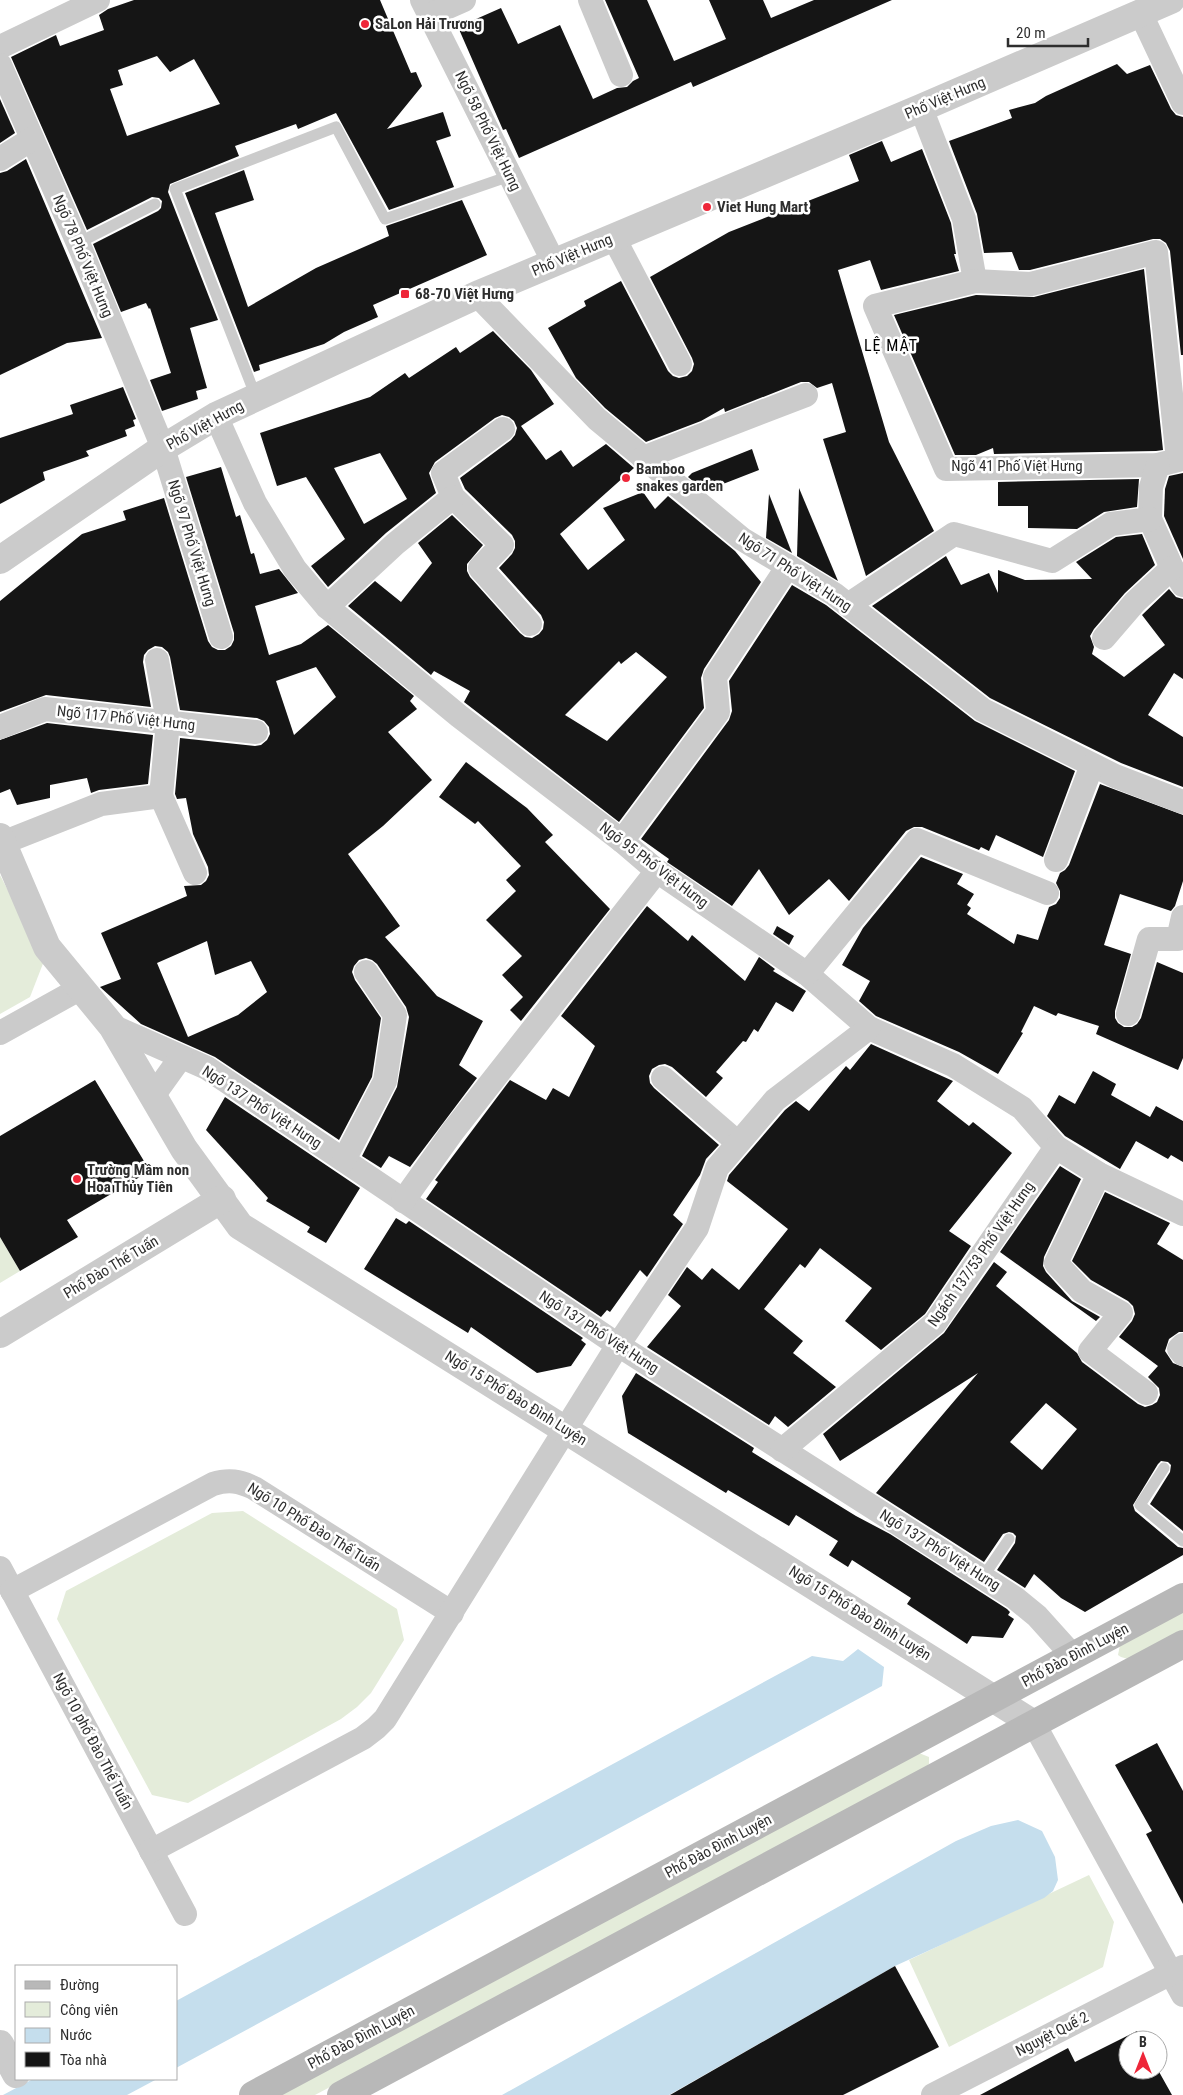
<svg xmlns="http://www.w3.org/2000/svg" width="1183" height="2095" font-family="'Roboto Condensed',sans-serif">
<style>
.green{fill:#e4ecda}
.water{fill:#c5deed}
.building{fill:#151515;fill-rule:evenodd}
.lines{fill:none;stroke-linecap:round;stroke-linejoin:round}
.service{stroke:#cbcbcb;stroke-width:11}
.minor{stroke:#cbcbcb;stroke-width:24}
.tertiary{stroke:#cbcbcb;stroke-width:28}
.secondary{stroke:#b8b8b8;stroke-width:28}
.poi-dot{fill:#ee2639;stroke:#fff;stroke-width:2}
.labels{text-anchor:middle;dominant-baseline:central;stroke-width:5;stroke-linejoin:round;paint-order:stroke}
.poi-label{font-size:15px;font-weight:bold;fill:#2e2e2e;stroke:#fff;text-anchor:start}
.street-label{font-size:15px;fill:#2e2e2e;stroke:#fff}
.neighbourhood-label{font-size:16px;letter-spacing:1px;fill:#000;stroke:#fff}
</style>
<rect width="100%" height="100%" fill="#fff"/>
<g class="green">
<polygon points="0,875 44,961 30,997 0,1014"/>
<polygon points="0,1237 20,1271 0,1283"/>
<polygon points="243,1511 397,1609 404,1640 371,1693 357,1707 341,1719 188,1803 152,1795 57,1619 66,1591 212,1513"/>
<polygon points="1183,1611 1183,1631 1128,1659 1121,1657 1118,1655 1120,1645"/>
<polygon points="919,1753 929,1757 929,1764 923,1770 315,2095 279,2095"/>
<polygon points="1089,1875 1114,1922 1103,1967 949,2047 909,1960"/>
</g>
<g class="water">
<polygon points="858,1649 884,1667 882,1686 176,2068 176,2001 812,1656 843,1661"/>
<polygon points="1018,1820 1042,1831 1055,1857 1058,1880 1053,1891 1044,1898 895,1966 669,2095 502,2095 956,1841 991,1826"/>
<polygon points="33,2079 157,2079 127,2095 3,2095"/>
</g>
<g class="building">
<path d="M134,0H380L411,73L416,72L422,86L387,129L443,112L451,136L436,141L454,187L389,210L336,113L298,129L296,124L235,146L239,156L170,184L168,192L218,320L190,328L207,388L196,391L198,399L162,411L150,380L171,373L150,308L149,309L146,303L121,312L93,244L158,211L161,208L162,201L159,198L152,197L87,230L11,57L56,35L60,46L104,30L99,15L108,9ZM157,56L170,72L194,59L220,104L127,136L110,89L123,85L118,70Z"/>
<polygon points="605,0 647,0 674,61 726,39 709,0 763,0 771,18 814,0 892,0 693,87 691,82 519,158 506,129 503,130 458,27 501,8 518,44 560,25 593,99 617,88 627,87 633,81 639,78"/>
<polygon points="1117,64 1127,74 1150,65 1171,109 1176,115 1183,117 1183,355 1181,355 1170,251 1166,243 1160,239 1153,239 1030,270 1019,270 1012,252 984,253 977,214 949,141 1012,118 1009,110 1035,103 1046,96"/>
<polygon points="0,99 15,133 0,143"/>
<polygon points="882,141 891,162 922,149 951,223 956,254 954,254 959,271 881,290 870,260 838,270 889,442 934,531 866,576 823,439 846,432 832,383 817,388 809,382 801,382 725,412 724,408 701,421 646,442 605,408 576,378 548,328 586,306 584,301 621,281 668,371 673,376 679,378 687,376 692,371 694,364 692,358 650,277 729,232 859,181 849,155"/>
<polygon points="26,159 102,338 67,343 0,375 0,173 7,171"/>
<polygon points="244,170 254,200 215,213 248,307 316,268 389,236 386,226 462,200 487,255 373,305 378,317 344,332 324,344 259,365 260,370 254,372 185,193"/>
<polygon points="1144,269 1163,450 1156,451 994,454 993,448 976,455 955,455 894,315 976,295 1034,297"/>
<path d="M493,331L531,370L554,404L521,426L546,460L561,450L573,467L606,444L634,468L560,534L588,570L625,540L603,508L643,492L655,509L668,496L735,551L761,582L704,669L701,678L704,708L619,822L464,702L470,691L434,671L431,675L348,606L375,581L401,602L432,563L418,543L452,515L483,545L467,564V571L470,577L520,633L525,637L532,638L539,634L543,629L544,622L541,615L499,568L512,554L515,548V541L512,535L465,489L460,478L511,440L515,435L517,428L514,421L509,417L502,415L495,418L435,462L429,473L436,493L386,533L328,587L311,566L345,539L306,477L277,486L260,433L370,397L405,373L409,378L456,347L460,353ZM380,453L407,499L364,524L334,468ZM636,652L667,677L607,741L565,715L619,661L621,664Z"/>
<polygon points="123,387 136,419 133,420 135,426 125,430 127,436 86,451 89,456 43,472 45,480 0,504 0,438 73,414 70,405"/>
<polygon points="752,449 759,470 705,491 688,477 692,473"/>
<path d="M221,467L236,517L240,515L251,554L254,553L260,574L279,569L298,593L255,606L269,655L301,644L328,625L414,696L410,701L417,709L388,732L432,780L383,826L348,854L400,926L385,937L437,996L483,1021L459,1065L477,1078L410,1167L389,1156L381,1168L362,1156L397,1087L409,1017L406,1007L377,964L372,960L366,958L359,960L354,966L352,972L355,980L381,1018L372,1077L339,1140L215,1057L141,1024L100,987L121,979L101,933L187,896L184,886L201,885L206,881L209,875L208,867L193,834L186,798L177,799L175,794L180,738L255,746L261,745L267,740L270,734L269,727L264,721L257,718L180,710L170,657L168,652L162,647L155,646L148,650L144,655L143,662L151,707L46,695L0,712V601L82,534L126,520L123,511L164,498L208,641L212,647L218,650H225L231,646L234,640V633L186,477ZM316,667L336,697L294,735L276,681ZM207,941L215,975L251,961L267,992L238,1015L188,1037L157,963Z"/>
<polygon points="1183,473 1183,559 1164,516 1165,489 1169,476"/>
<polygon points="1139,479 1137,507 1104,512 1077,529 1028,528 1028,506 998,506 998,482"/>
<polygon points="799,488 838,581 797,556"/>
<polygon points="769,494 792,553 766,538"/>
<polygon points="1142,534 1155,565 1125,593 1094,629 1090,636 1094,647 1092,654 1124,677 1165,645 1142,615 1169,589 1176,597 1183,599 1183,679 1174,673 1148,715 1183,737 1183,787 1121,763 990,698 872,606 946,556 961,585 989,573 998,593 998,570 1025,580 1092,579 1076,562 1116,537"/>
<polygon points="792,585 826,605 975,721 1075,771 1043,857 996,835 989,851 981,847 979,850 922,827 914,827 906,831 849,901 829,879 789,915 759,869 732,906 667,862 669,859 641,839 729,720 732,711 729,681"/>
<polygon points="47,723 153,735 148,784 99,790 91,793 87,778 50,785 50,798 17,805 10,789 0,793 0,740"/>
<polygon points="466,762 527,808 553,835 545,842 610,909 521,1021 510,1010 523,997 502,975 522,956 486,920 516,891 506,880 521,866 478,821 475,824 439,797"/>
<polygon points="1100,784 1183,815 1183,881 1175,906 1171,911 1120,894 1104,945 1131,954 1115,1011 1115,1018 1118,1023 1124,1027 1132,1027 1137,1024 1141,1018 1157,962 1183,973 1183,1058 1178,1070 1096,1034 1099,1026 1058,1013 1056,1016 1034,1006 1021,1032 1023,1033 998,1074 959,1052 876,1016 859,1001 870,981 842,965 863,928 921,857 963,874 957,884 974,894 967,905 971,908 967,914 1014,944 1017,934 1038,940 1049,907 1056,904 1060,898 1060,891 1056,883 1060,873 1065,870 1069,865"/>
<polygon points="647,906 688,941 692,935 745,981 759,957 775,969 773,971 806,991 793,1012 776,1002 758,1032 754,1029 746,1042 743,1041 716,1072 723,1078 706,1097 672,1067 665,1064 659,1065 652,1069 649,1076 650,1083 654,1088 719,1145 706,1159 700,1175 673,1215 683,1224 647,1277 640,1270 610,1312 607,1310 601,1317 426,1199 438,1182 435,1180 510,1080 546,1100 553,1088 569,1097 595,1046 561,1016"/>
<polygon points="777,926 794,936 789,945 773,934"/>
<polygon points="871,1044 953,1081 937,1101 969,1126 973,1122 1012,1153 949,1231 971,1246 925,1314 881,1350 845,1321 872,1288 820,1248 805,1268 800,1264 764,1309 803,1341 793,1353 836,1387 788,1427 775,1416 769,1425 647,1347 681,1306 668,1295 687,1267 702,1280 712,1268 739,1290 788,1229 727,1181 729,1175 785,1110 796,1101 809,1111 846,1066 850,1070"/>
<polygon points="1093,1071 1116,1084 1111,1095 1150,1117 1156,1106 1183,1121 1183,1162 1171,1155 1168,1159 1136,1141 1120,1169 1065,1136 1047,1116 1059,1095 1075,1104"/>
<polygon points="95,1080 150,1171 67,1220 78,1237 20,1271 0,1237 0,1136"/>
<polygon points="225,1097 360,1188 326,1243 307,1232 310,1227 266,1201 268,1198 206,1130"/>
<polygon points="1060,1166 1081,1179 1044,1257 1043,1266 1046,1272 1072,1301 1100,1317 1096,1321 1000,1252"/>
<path d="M1105,1192L1170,1223L1157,1244L1183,1260V1332H1179L1169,1339L1165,1351L1173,1363L1183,1367V1531L1150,1504L1170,1472L1171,1465L1168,1462L1161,1461L1158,1464L1133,1505L1135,1511L1178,1547L1183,1548V1555L1085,1612L1061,1598L1034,1574L1025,1588L997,1570L1015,1543L1016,1536L1013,1533L1009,1532L1003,1534L984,1562L876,1493L978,1373L840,1461L823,1434L944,1333L994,1262L1007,1272L996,1286L1077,1353L1082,1362L1138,1404L1145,1407L1152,1405L1157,1402L1160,1395L1159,1388L1148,1377L1158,1366L1119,1337L1132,1321L1135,1314L1133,1306L1128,1301L1091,1280L1072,1261ZM1046,1403L1077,1429L1042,1470L1010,1442Z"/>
<polygon points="396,1218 406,1224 409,1221 583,1338 581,1340 586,1344 571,1366 537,1373 471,1327 468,1333 364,1269"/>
<polygon points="636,1373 754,1448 752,1452 856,1516 890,1534 1007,1609 1010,1612 1008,1615 1014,1619 1003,1638 972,1636 967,1644 907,1604 911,1598 852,1560 848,1567 829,1555 838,1541 796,1515 789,1526 728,1490 726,1493 628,1433 622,1396"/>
<polygon points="1157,1743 1183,1791 1183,1904 1146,1834 1152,1831 1115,1765"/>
<polygon points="895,1966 939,2047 843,2095 670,2095"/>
<polygon points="1137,2031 1142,2040 1128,2040 1128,2070 1158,2070 1172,2095 980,2095 1068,2048 1075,2062"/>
</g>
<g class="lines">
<g class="service">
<polyline points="78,243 155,204"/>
<polyline points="256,397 175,189 336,127 385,219 510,176"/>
<polyline points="1164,1468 1140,1505 1183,1541"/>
<polyline points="983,1577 1009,1539"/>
</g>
<g class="minor">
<polyline points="422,0 554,263"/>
<polyline points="590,0 621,75"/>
<polyline points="1141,14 1183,103"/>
<polyline points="430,15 464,0"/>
<polyline points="0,47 98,0"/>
<polyline points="0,65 81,250 163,448 221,637"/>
<polyline points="921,108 964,219 975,281"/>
<polyline points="0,159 32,139"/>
<polyline points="614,238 680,364"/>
<polygon points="1156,252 1178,460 1158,465 946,469 875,306 975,281 1031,284"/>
<polyline points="477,295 597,419 742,539 834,594 983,710 1115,776 1183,802"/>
<polyline points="216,416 255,503 295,569 327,607 459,716 622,841 657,871 807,974 869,1028 953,1065 1022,1108 1056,1147 1099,1174 1183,1214"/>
<polyline points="503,429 443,473 453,497 502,545 480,568 530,624"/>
<polyline points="643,458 806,395"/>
<polyline points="1158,465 1151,487 1150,519 1172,568 1183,585"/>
<polyline points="848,605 954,534 1052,561 1111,524 1150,519"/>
<polyline points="327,607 395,544 453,497"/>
<polyline points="1104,638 1135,602 1172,568"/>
<polyline points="157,660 168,722 161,796"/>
<polyline points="0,727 45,709 256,732"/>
<polyline points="622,841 718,712 715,677 788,566"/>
<polyline points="2,843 101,804 161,796 195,873"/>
<polyline points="1056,860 1092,765"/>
<polyline points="807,974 917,840 1047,893"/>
<polyline points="1128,1014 1149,939 1178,939 1183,917"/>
<polyline points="112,1026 207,1068 618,1345 1015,1598 1037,1616 1073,1656"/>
<polyline points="0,1033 81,988"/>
<polyline points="663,1078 737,1142"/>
<polyline points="153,1096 181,1057"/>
<polyline points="344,1160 385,1081 395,1015 366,972"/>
<polyline points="1099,1174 1056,1263 1082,1291 1121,1313 1090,1351 1146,1393"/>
<polyline points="403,1201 453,1131 657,871"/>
<polyline points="1183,1345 1179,1349 1183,1354"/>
<polyline points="782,1450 935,1323 1056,1147"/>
<polyline points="0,1568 185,1914"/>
<path d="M12,1591L213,1484C229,1479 239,1481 254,1488L452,1613"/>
<polyline points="1034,1724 1183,1995"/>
<polyline points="151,1851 363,1738 376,1728 385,1719 618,1345 697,1228 717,1168 775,1100 869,1028"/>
<polyline points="933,2095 1183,1967"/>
</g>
<g class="tertiary">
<polyline points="0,560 163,448 216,416 477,295 921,108 1171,0"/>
<polyline points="0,837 47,947 112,1026 184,1149 240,1226 1034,1724"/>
<polyline points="0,1334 222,1199"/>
<polyline points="0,2044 16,2074"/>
</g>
<g class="secondary">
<polyline points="253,2095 1183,1597"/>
<polyline points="341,2095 1183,1644"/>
</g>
</g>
<g class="poi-dot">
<circle cx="365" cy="24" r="5"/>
<circle cx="707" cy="207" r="5"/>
<rect x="400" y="289" width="10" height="10" rx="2.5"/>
<circle cx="626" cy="478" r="5"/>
<circle cx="77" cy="1179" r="5"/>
</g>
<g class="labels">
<g class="poi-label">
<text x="375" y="24">SaLon Hải Trương</text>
<text x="717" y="207">Viet Hung Mart</text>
<text x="415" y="294">68-70 Việt Hưng</text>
<text x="636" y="469">Bamboo<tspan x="636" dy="17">snakes garden</tspan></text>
<text x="87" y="1170">Trường Mầm non<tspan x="87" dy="17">Hoa Thủy Tiên</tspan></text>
</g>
<g class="street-label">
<text transform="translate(945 98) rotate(-23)">Phố Việt Hưng</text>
<text transform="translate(488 131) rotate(64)">Ngõ 58 Phố Việt Hưng</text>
<text transform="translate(572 255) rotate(-23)">Phố Việt Hưng</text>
<text transform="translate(83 256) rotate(67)">Ngõ 78 Phố Việt Hưng</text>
<text transform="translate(205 425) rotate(-29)">Phố Việt Hưng</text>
<text x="1017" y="466">Ngõ 41 Phố Việt Hưng</text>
<text transform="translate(192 543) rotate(73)">Ngõ 97 Phố Việt Hưng</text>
<text transform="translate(795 572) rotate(33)">Ngõ 71 Phố Việt Hưng</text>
<text transform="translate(126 718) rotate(6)">Ngõ 117 Phố Việt Hưng</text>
<text transform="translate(654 865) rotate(37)">Ngõ 95 Phố Việt Hưng</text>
<text transform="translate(262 1107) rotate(33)">Ngõ 137 Phố Việt Hưng</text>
<text transform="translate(981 1254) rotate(-55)">Ngách 137/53 Phố Việt Hưng</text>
<text transform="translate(111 1267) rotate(-31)">Phố Đào Thế Tuấn</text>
<text transform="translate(599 1332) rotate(33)">Ngõ 137 Phố Việt Hưng</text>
<text transform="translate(516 1398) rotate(32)">Ngõ 15 Phố Đào Đình Luyện</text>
<text transform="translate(314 1527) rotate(32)">Ngõ 10 Phố Đào Thế Tuấn</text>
<text transform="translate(940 1550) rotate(32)">Ngõ 137 Phố Việt Hưng</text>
<text transform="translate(860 1613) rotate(32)">Ngõ 15 Phố Đào Đình Luyện</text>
<text transform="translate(1075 1655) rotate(-28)">Phố Đào Đình Luyện</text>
<text transform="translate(93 1741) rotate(62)">Ngõ 10 phố Đào Thế Tuấn</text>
<text transform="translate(718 1846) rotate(-28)">Phố Đào Đình Luyện</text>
<text transform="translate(1052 2034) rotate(-27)">Nguyệt Quế 2</text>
<text transform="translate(361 2037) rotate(-28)">Phố Đào Đình Luyện</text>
</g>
<g class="neighbourhood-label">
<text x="891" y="345">LỆ MẬT</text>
</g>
</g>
<rect x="15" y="1965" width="162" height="115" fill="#ffffff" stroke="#ababab"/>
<rect x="25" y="1981" width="25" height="8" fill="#b8b8b8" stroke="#ababab"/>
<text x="60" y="1990" font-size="15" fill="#2e2e2e">Đường</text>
<rect x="25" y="2002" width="25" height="15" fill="#e4ecda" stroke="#ababab"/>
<text x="60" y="2015" font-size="15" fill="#2e2e2e">Công viên</text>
<rect x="25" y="2028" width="25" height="15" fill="#c5deed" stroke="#ababab"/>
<text x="60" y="2040" font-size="15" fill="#2e2e2e">Nước</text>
<rect x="25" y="2052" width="25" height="15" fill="#151515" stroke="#ababab"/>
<text x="60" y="2065" font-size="15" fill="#2e2e2e">Tòa nhà</text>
<g transform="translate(1143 2055)"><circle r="24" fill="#ffffff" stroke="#ababab"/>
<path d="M0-4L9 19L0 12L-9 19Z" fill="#ee2639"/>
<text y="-8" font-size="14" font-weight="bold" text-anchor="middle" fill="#2e2e2e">B</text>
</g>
<path d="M1008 38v8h80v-8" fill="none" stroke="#2e2e2e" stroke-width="2.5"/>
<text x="1016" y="38" font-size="15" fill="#2e2e2e" stroke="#ffffff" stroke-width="4" paint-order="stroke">20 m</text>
</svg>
